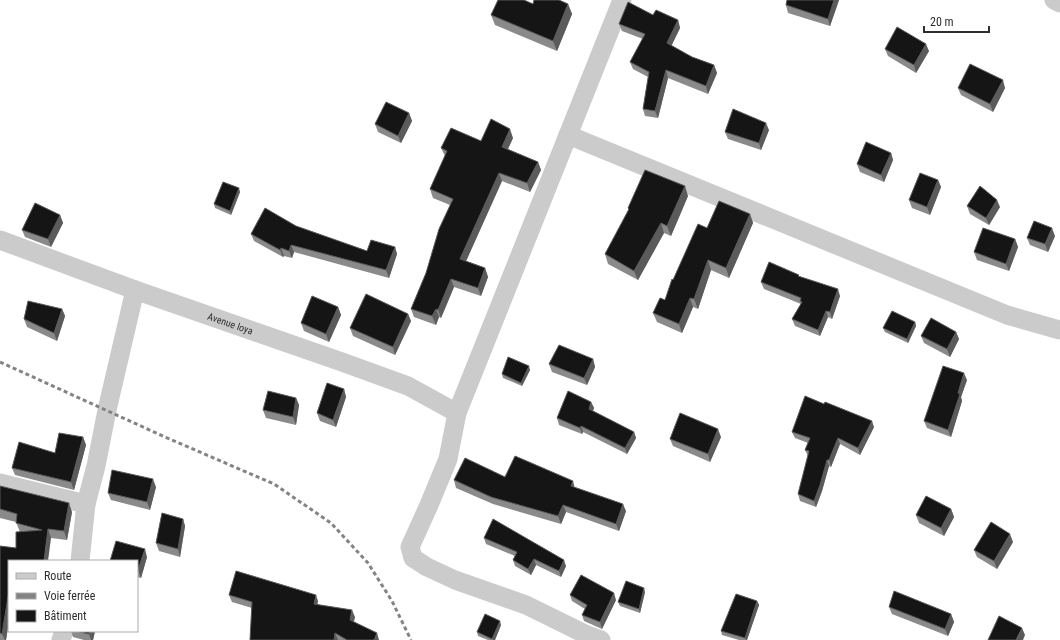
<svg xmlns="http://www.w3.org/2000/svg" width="1060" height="640" font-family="'Roboto Condensed',sans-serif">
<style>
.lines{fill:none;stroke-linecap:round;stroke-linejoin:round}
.minor{stroke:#cbcbcb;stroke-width:19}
.rail{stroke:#838383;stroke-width:3;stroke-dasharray:4 3;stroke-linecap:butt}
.wall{fill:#8a8a8a}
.shaded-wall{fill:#5b5b5b}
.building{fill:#151515;stroke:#5b5b5b}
.labels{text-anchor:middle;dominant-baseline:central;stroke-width:4;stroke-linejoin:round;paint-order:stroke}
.street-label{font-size:10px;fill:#2e2e2e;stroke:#fff}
</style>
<rect width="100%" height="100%" fill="#fff"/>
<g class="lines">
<g class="minor">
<polyline points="1054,0 1060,3"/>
<polyline points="568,135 1007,315 1060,330"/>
<path id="s1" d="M0,240L135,290L342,362L408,386L457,413"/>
<polyline points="0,483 86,504"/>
<polyline points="80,561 86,504 96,466 107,410 135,290"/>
<polyline points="61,640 64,631"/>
<polyline points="601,640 587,635 526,605 455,580 427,567 413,558 410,547 429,505 448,459 457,413 622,0"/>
</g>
<polyline class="rail" points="0,362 165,437 274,484 331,523 368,563 392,601 411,640"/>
</g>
<g class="wall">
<polygon points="787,0 839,0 830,26 788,13 786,5"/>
<polygon points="568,4 572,14 557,51 495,25 491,15"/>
<polygon points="653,15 678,20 680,28 671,46 692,57 714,65 717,73 708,94 668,78 658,118 645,116 643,109 648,77 633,69 630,62 643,39 622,31 619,24"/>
<polygon points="885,49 929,51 916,73 888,56"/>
<polygon points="958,88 1005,88 993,112 961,95"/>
<polygon points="409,113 412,121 401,143 378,132 375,124"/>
<polygon points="769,130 761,150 728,139 725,132"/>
<polygon points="513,138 508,149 538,162 541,170 530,192 502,181 466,261 485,268 488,277 481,296 454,287 441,318 439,317 436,325 414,317 411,309 426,273 450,205 433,198 430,189 445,156 441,148 481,141"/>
<polygon points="891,153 893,160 884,182 860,172 857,164"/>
<polygon points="938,180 941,187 930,215 912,208 909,200"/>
<polygon points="240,192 231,215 215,208 214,204"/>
<polygon points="688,196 671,236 664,233 638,280 608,264 605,254 629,211 628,208"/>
<polygon points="967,206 1000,207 989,225 970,214"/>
<polygon points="750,214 753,223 729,278 711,270 698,309 693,307 682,333 657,322 653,313 665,300 673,280"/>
<polygon points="60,215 63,223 51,247 25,237 22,230"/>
<polygon points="296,226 367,251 395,247 397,254 389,278 294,252 292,258 284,256 283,257 254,241 251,234"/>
<polygon points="1055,236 1048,252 1030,245 1027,238"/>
<polygon points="1015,239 1018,247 1009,271 977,260 974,252"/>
<polygon points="800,277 840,296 832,319 828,317 820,336 795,326 792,319 801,304 764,289 761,282"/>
<polygon points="338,307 341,315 329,342 304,331 301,323"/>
<polygon points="62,309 65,316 57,341 27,327 24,319"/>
<polygon points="408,314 411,321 395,355 353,336 350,328"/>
<polygon points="915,322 916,326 908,343 885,332 883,328"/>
<polygon points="956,332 959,339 950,357 924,343 921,336"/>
<polygon points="593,359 595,367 587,385 552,372 549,364"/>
<polygon points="530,370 522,386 503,378 502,374"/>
<polygon points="967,380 961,397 962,401 951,437 927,428 924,421"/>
<polygon points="344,389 346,397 336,427 320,421 317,413"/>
<polygon points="296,398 299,405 296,425 266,418 263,410"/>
<polygon points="591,402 594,408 593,411 634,432 636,438 627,454 583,432 582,434 559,425 557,418"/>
<polygon points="874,427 860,455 840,444 831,467 829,466 822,491 816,507 800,501 798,494 808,456 805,450 808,443 795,438 792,432"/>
<polygon points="83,437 86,445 74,490 15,475 12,468 55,453"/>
<polygon points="721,437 710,462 673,446 670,439"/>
<polygon points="505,477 575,488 626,511 619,531 566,512 561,524 493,504 456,488 454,480"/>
<polygon points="0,486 72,512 67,540 51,538 9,561 9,621 6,640 0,640 0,546 16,548 20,532 16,522 0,518"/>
<polygon points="156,487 150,510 111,500 108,493"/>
<polygon points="951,509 954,517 944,536 919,523 916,515"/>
<polygon points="183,519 185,526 180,557 159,551 156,543"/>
<polygon points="484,538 566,566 561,577 536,565 531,575 515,566 513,560 515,556 486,544"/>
<polygon points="1013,542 997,569 977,557 974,550"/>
<polygon points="147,557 141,578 137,577 137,561"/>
<polygon points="645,592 640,613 620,606 618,602"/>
<polygon points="229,595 318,601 317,605 355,617 354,622 379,640 250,640 252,608 232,602"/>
<polygon points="570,595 616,600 602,629 584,621 582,615 585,609 572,601"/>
<polygon points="757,601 759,605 747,640 739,640 722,635 721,631"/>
<polygon points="889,607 951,614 954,622 948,636 892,614"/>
<polygon points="501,625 495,640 488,640 478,636 477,632"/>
<polygon points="71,631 95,631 93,640 84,640 73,637"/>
</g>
<g class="shaded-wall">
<polygon points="834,0 839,0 830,26 828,19"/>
<polygon points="568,4 572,14 557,51 553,41"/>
<polygon points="678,20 680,28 669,51 667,43"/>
<polygon points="926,44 929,51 916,73 914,65"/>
<polygon points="714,65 717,73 708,94 706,86"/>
<polygon points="666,70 668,78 658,118 655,111"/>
<polygon points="1003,80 1005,88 993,112 990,104"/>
<polygon points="409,113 412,121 401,143 398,136"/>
<polygon points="766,123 769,130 761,150 759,143"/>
<polygon points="510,129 513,138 505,155 502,147"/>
<polygon points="891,153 893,160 884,182 881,175"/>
<polygon points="538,162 541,170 530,192 527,183"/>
<polygon points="499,173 502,181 463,268 460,259"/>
<polygon points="938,180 941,187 930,215 927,207"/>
<polygon points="685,186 688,196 671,236 667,226"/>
<polygon points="239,188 240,192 231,215 230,211"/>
<polygon points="997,200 1000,207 989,225 986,218"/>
<polygon points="750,214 753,223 729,278 726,268"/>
<polygon points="60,215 63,223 51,247 48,239"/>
<polygon points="661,223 664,233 638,280 634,271"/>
<polygon points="1052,228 1055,236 1048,252 1045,244"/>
<polygon points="1015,239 1018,247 1009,271 1006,264"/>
<polygon points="291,245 294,252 292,258 289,251"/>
<polygon points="395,247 397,254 389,278 386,270"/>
<polygon points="281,248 284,256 283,257 280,250"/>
<polygon points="708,260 711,270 698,309 694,299"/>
<polygon points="485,268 488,277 481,296 478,288"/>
<polygon points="451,279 454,287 441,318 438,310"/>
<polygon points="838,289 840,296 832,319 830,312"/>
<polygon points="690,298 693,307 682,333 679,324"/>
<polygon points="338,307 341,315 329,342 326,334"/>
<polygon points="62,309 65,316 57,341 54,333"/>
<polygon points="436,309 439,317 436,325 432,316"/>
<polygon points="826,311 828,317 820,336 818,330"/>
<polygon points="408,314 411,321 395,355 393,347"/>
<polygon points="915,322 916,326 908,343 907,339"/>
<polygon points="956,332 959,339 950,357 947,349"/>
<polygon points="593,359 595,367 587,385 584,378"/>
<polygon points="529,366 530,370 522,386 521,383"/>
<polygon points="964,373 967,380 961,397 962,401 951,437 948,430 958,393"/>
<polygon points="344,389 346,397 336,427 333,420"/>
<polygon points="296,398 299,405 296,425 293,417"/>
<polygon points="591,402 594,408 591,415 589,409"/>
<polygon points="872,421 874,427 860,455 858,448"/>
<polygon points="581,426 583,432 582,434 580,428"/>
<polygon points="718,429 721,437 710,462 708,454"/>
<polygon points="634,432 636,438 627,454 625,448"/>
<polygon points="83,437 86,445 74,490 71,482"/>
<polygon points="838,438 840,444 831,467 829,460"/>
<polygon points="827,460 829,466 822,491 816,507 814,501"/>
<polygon points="153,479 156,487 150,510 147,502"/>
<polygon points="573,481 575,489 571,486"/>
<polygon points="69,503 72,512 67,540 64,531"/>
<polygon points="623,504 626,511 619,531 616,524"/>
<polygon points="563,505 566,512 561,524 558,516"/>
<polygon points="951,509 954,517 944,536 941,528"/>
<polygon points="183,519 185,526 180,557 178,549"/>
<polygon points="48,529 51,538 48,561 44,561"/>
<polygon points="1010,534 1013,542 997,569 994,561"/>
<polygon points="145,549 147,557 141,578 138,570"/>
<polygon points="534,559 536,565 531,575 528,569"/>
<polygon points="564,560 566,566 561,577 559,571"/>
<polygon points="644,588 645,592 640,613 639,609"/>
<polygon points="9,591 9,621 6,640 5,640 2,634"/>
<polygon points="614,593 616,600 602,629 600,622"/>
<polygon points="316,595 318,601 316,611 314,604"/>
<polygon points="757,601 759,605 747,640 746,640 745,638"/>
<polygon points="352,610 355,617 352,626 350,620"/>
<polygon points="951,614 954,622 948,636 945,629"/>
<polygon points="500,621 501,625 495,640 493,640 492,639"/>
<polygon points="1022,628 1025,635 1023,640 1016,640"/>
<polygon points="90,631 95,631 93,640 91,640 89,634"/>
<polygon points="335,633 338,640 334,640"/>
<polygon points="377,633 379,640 374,640"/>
</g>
<g class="building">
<polygon points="498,0 524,0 533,4 534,0 559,0 568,4 553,41 491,15"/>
<polygon points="787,0 834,0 828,19 786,5"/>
<polygon points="628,2 653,15 656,10 678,20 667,43 692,57 714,65 706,86 666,70 655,111 643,109 649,72 630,62 645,34 619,24"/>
<polygon points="897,27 926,44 914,65 885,49"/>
<polygon points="970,64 1003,80 990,104 958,88"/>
<polygon points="386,102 409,113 398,136 375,124"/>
<polygon points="733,109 766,123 759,143 725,132"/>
<polygon points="491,119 510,129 502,147 538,162 527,183 499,173 460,259 485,268 478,288 451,279 438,310 436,309 432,316 411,309 426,273 439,229 453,199 430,189 447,151 441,148 451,128 481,141"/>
<polygon points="866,142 891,153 881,175 857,164"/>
<polygon points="645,170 685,186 667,226 661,223 634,271 605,254 629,209 628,208"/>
<polygon points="920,173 938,180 927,207 909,200"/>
<polygon points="223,182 239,188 230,211 214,204"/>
<polygon points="980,186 997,200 986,218 967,206"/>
<polygon points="719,201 750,214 726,268 708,260 694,299 690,298 679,324 653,313 660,298 665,300 672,279 673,280 698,224 707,228"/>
<polygon points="35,203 60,215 48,239 22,230"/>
<polygon points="265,208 296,226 367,251 371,240 395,247 386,270 291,245 289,251 281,248 280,250 251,234"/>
<polygon points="1034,221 1052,228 1045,244 1027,238"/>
<polygon points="983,228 1015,239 1006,264 974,252"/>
<polygon points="769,262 799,275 798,276 838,289 830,312 826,311 818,330 792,319 802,302 800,301 801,298 761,282"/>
<polygon points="366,294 408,314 393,347 350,328"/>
<polygon points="312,296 338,307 326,334 301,323"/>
<polygon points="28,301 62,309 54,333 24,319"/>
<polygon points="892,311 915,322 907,339 883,328"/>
<polygon points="931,318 956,332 947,349 921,336"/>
<polygon points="559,345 593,359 584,378 549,364"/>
<polygon points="508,357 529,366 521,383 502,374"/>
<polygon points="943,366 964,373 958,393 960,394 948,430 924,421"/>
<polygon points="327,383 344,389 333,420 317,413"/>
<polygon points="268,391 296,398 293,417 263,410"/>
<polygon points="568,391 591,402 589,409 634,432 625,448 581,426 580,428 557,418"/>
<polygon points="805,396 824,404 825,402 872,421 858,448 838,438 829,460 827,460 820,485 814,501 798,494 809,451 805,450 810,438 792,432"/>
<polygon points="680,413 718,429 708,454 670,439"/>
<polygon points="59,433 83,437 71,482 12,468 19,442 55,453"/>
<polygon points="515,456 573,481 571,486 623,504 616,524 563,505 558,516 491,497 454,480 465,458 505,477"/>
<polygon points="112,470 153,479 147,502 108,493"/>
<polygon points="0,486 69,503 64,531 48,529 44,561 9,561 9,591 2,634 0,633 0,546 16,548 16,532 42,530 16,523 17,514 0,509"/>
<polygon points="926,496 951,509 941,528 916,515"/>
<polygon points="162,513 183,519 178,549 156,543"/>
<polygon points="493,519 564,560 559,571 534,559 528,569 513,560 517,552 484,538"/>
<polygon points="991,522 1010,534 994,561 974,550"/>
<polygon points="116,541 145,549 138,570 137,570 137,561 110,561"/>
<polygon points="236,571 316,595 314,604 352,610 350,620 377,633 374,640 347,640 335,633 334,640 250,640 252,602 229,595"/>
<polygon points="581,575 614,593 600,622 582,615 587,605 570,595"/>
<polygon points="626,581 644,588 639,609 618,602"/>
<polygon points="894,591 951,614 945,629 889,607"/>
<polygon points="736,594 757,601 745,638 721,631"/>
<polygon points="485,614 500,621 492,639 477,632"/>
<polygon points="999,616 1022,628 1016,640 988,640"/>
<polygon points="75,631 90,631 89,634"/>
</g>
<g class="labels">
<g class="street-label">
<text stroke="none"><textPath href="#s1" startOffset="245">Avenue loya</textPath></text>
</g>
</g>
<rect x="8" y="560" width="130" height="72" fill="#ffffff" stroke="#ababab"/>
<rect x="16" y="573" width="20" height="6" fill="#cbcbcb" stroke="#ababab"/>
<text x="44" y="580" font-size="12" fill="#2e2e2e">Route</text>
<rect x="16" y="593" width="20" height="6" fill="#838383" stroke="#ababab"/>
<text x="44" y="600" font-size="12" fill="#2e2e2e">Voie ferrée</text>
<rect x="16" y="610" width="20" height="12" fill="#151515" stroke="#ababab"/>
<text x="44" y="620" font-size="12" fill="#2e2e2e">Bâtiment</text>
<path d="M924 26v6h65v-6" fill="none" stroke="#2e2e2e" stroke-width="2"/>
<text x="930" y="26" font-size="12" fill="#2e2e2e" stroke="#ffffff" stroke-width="3" paint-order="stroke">20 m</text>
</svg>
